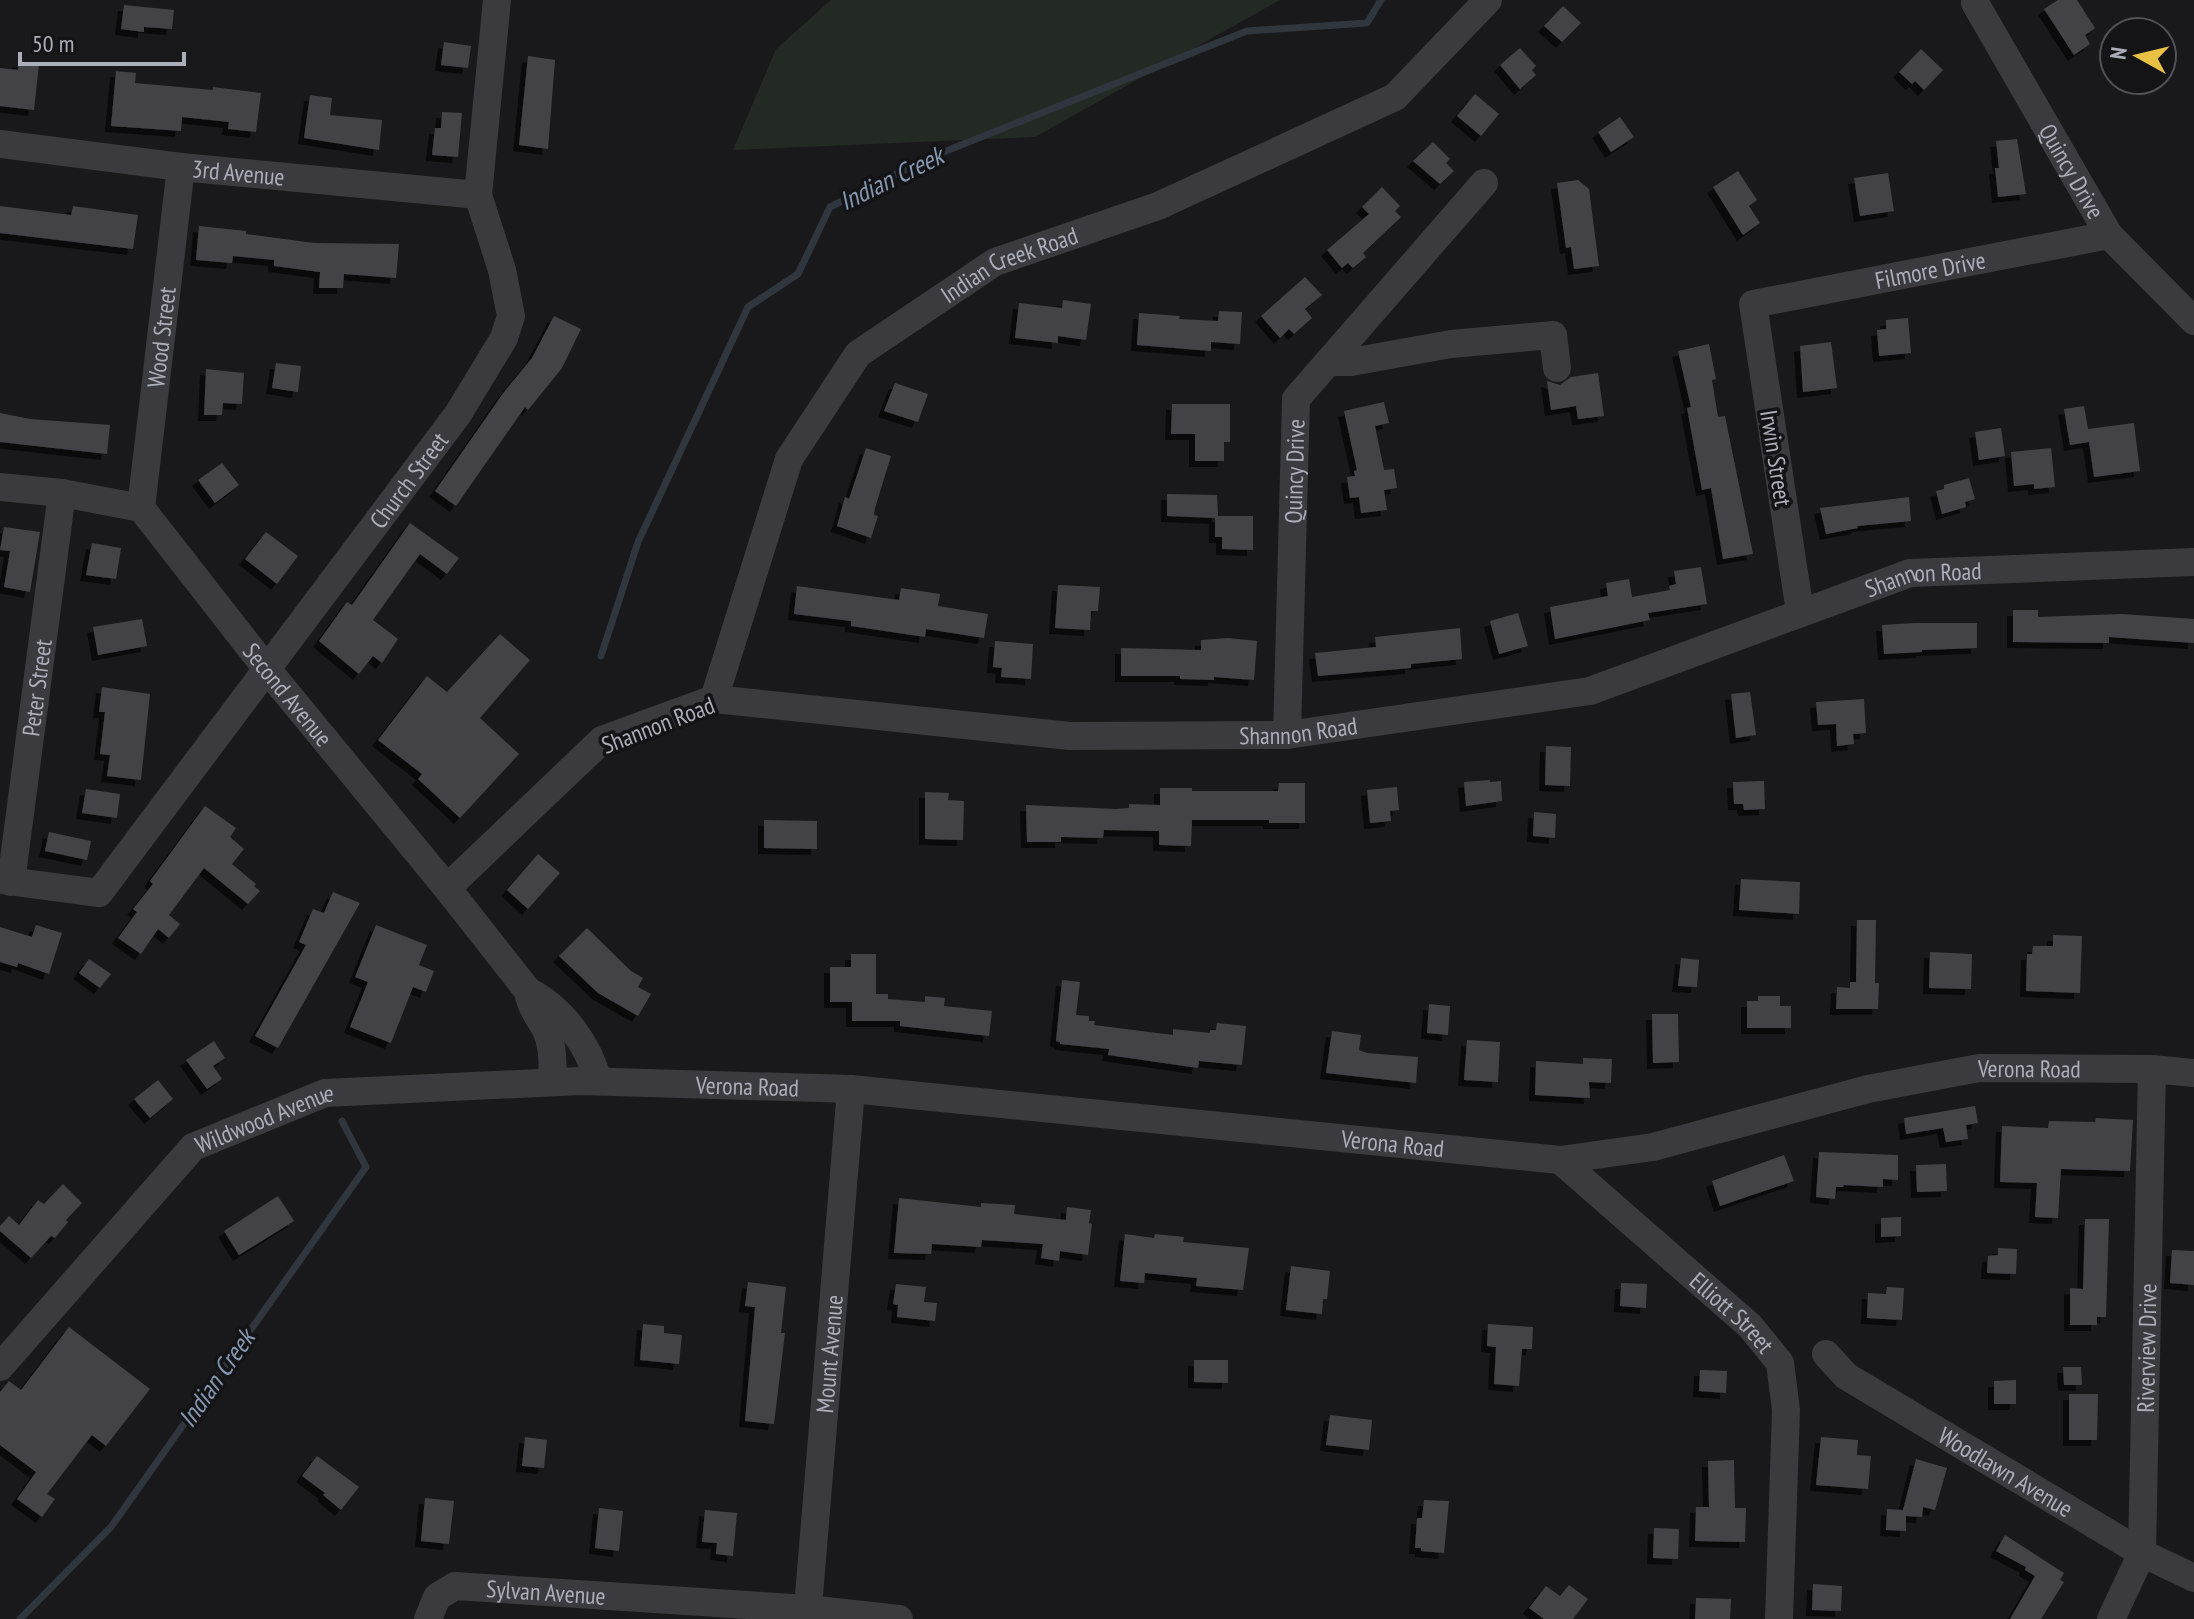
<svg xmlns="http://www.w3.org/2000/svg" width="2194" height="1619" font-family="'PT Sans Narrow',sans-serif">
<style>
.green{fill:#232a24}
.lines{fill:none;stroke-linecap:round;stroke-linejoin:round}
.stream{stroke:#2f363e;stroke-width:7}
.building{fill:#434347;filter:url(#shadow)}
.minor{stroke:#3a3a3f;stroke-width:28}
.labels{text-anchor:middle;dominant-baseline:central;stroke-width:7;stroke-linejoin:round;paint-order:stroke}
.street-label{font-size:24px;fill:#acaeb9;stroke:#141315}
.water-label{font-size:26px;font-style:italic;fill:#8598b2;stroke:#141315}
</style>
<defs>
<filter id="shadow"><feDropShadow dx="-6" dy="6" stdDeviation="0" flood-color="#0009"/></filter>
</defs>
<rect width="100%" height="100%" fill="#19181a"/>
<polygon class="green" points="831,0 1280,0 1035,137 733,150 776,49"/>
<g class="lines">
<g class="stream">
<polyline points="601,656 638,542 748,307 798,274 830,207 931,157 1247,31 1367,23 1381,0"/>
<polyline points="20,1619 111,1527 366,1167 342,1121"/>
</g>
</g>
<g class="building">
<polygon points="2058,0 2077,0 2095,28 2085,35 2090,44 2074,55 2044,9"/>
<polygon points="124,5 174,10 172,29 144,27 144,32 121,29"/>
<polygon points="1563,6 1581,23 1562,42 1544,26"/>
<polygon points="444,42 471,46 468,68 441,65"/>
<polygon points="1520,48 1536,66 1532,70 1536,75 1520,89 1500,65"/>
<polygon points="1921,49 1943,70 1924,90 1915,81 1912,84 1899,72"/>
<polygon points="528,56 555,60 548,149 519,145"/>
<polygon points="18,61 39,64 34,110 0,106 0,68 18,70"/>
<polygon points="116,71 136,73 135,83 213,90 213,87 261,93 256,132 228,129 229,122 182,117 181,131 111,126"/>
<polygon points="1475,94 1499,114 1481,136 1457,116"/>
<polygon points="310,95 332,98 330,115 382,120 379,150 304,138"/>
<polygon points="442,112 462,113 458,157 432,155 435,128 441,128"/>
<polygon points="1620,117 1634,137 1611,152 1598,132"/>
<polygon points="2017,139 2026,194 1998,197 1995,168 1999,168 1996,141"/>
<polygon points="1433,142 1450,159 1446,163 1454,171 1440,184 1413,161"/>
<polygon points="1738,171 1757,200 1749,206 1760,223 1743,235 1713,187"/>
<polygon points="1888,173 1894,211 1860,216 1854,178"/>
<polygon points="1578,180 1589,189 1599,266 1574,269 1571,247 1566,248 1557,183"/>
<polygon points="1382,187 1400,206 1395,211 1401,217 1363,253 1366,257 1353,268 1348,263 1342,268 1327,250 1369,214 1362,207"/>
<polygon points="0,206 71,215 73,206 138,215 133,249 0,233"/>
<polygon points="199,226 246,231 246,234 314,243 399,244 396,278 344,274 343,288 319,288 320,272 274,266 274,260 233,256 232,263 196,260"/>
<polygon points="1305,277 1322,295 1305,309 1312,318 1294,334 1289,329 1280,338 1261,316"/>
<polygon points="1063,300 1091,304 1086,340 1058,336 1058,343 1015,338 1019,303 1062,308"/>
<polygon points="1219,311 1242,312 1240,344 1211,342 1211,351 1137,345 1139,313 1180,316 1179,319 1218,321"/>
<polygon points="554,316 581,329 562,368 528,410 525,407 456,506 435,491 504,392 532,358"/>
<polygon points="1908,318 1911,353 1879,356 1877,330 1886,329 1886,320"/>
<polygon points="1831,342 1837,388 1803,392 1800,346"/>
<polygon points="1709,344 1716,379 1712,380 1718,417 1725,416 1753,554 1723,559 1711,488 1702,490 1687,408 1691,407 1678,351"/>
<polygon points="276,363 301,366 298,392 272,388"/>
<polygon points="206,369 244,373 242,404 223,403 222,415 204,415"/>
<polygon points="1598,373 1604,416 1578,419 1576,406 1551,410 1547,381 1560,385 1571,377"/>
<polygon points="895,383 928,394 918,422 884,411"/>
<polygon points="1384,402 1389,423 1375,426 1384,470 1394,469 1397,488 1384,490 1387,510 1361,513 1359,497 1350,498 1347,477 1355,476 1354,471 1357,470 1344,411"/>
<polygon points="1172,404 1230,404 1230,442 1224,442 1224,461 1195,461 1195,434 1171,434"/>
<polygon points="2084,406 2088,429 2134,423 2140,471 2094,477 2089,442 2070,445 2064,409"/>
<polygon points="0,413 30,419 110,425 107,454 0,442"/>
<polygon points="2001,428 2005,456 1979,460 1975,432"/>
<polygon points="866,448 891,456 875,508 874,515 878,516 871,538 837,526 845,497 849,499"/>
<polygon points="2051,448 2055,487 2034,489 2034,484 2014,486 2011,452"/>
<polygon points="222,463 239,485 215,503 198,480"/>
<polygon points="1969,478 1975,499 1965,502 1966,507 1942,514 1936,491 1944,489 1944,485"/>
<polygon points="1167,494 1217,495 1218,516 1253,516 1253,550 1222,549 1222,537 1215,537 1215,518 1167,516"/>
<polygon points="1909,497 1911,521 1857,526 1858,528 1826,534 1820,508"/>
<polygon points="410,523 459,558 447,574 420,554 373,620 398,639 382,663 373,656 359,674 319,641 347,602 352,605"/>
<polygon points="4,527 40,532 30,592 4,587 10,551 0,550"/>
<polygon points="266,532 298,556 277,584 245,559"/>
<polygon points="92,543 121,548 116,579 86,575"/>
<polygon points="1701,567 1707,604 1648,613 1650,620 1555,639 1550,607 1608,596 1606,583 1629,579 1632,597 1670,590 1669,586 1676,584 1674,571"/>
<polygon points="1058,585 1100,587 1098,611 1091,611 1090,630 1055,628"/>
<polygon points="797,586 899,600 901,588 940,594 938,606 988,614 984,638 926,629 925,637 851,626 851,621 794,614"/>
<polygon points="2013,610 2038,610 2038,617 2122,614 2194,619 2194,643 2109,637 2109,643 2013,642"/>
<polygon points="1518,613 1528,646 1499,654 1490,621"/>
<polygon points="142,619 147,646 98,655 93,627"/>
<polygon points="1914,623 1977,623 1977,648 1922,650 1922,652 1884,654 1882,625"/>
<polygon points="1460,628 1462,659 1411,664 1411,668 1318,676 1315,653 1376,647 1375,637"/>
<polygon points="500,634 530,660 480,718 519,754 460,818 418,779 422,774 378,740 427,676 447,692"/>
<polygon points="1228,638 1257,641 1254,680 1214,677 1214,680 1180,679 1180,676 1121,676 1121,648 1201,650 1201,640"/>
<polygon points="995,641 1033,644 1031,679 1001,677 1002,668 993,667"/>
<polygon points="102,687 150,694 141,780 107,776 110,755 100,754 105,712 99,712"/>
<polygon points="1750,692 1756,735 1736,738 1731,694"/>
<polygon points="1864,699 1866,733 1853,734 1854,744 1837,746 1836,724 1818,725 1816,702"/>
<polygon points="1546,746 1571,747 1570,786 1545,785"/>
<polygon points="1490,780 1490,782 1501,781 1502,801 1466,806 1464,782"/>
<polygon points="1764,781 1765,809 1744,810 1743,804 1734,804 1733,782"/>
<polygon points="1279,783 1305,783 1305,823 1269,823 1269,820 1192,820 1191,846 1159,845 1159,831 1104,830 1103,838 1061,837 1061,842 1027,842 1026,805 1116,809 1129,808 1129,804 1160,805 1160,788 1192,788 1192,791 1278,791"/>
<polygon points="1397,787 1399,810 1390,811 1391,821 1370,823 1367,790"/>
<polygon points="86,789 120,794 117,818 82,813"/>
<polygon points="925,792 949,793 948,800 964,801 963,840 925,839"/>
<polygon points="205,806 236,828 230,837 244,849 232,864 256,884 254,886 260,891 248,904 204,868 169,915 180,924 169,938 158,929 141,954 118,938 137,912 133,909 153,884 150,881"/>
<polygon points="1534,812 1556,814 1555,838 1533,836"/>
<polygon points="764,820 817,821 817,849 764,848"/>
<polygon points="49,832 91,841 87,860 45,851"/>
<polygon points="538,854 560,873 528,909 507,890"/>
<polygon points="1741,879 1800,882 1799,914 1739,910"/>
<polygon points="333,892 360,903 278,1048 255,1036 306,945 299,942 313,909 324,913"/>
<polygon points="1857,920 1876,920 1875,983 1879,983 1878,1009 1836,1009 1837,987 1850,988 1850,982 1856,982"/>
<polygon points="36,925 62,933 49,974 18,963 17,967 0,962 0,927 32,937"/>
<polygon points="376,925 427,945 419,965 434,971 426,992 413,987 391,1043 350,1027 368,982 355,977"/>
<polygon points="587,928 631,971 643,978 638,987 651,994 638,1016 598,993 559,956"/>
<polygon points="2053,935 2082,936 2080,993 2026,991 2027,954 2032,954 2033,946 2053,946"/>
<polygon points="1930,952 1972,954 1971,989 1929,988"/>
<polygon points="851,954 876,954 876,994 888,994 888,999 925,1002 925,996 945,998 944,1006 992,1011 989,1036 900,1026 900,1021 852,1021 852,1002 830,1002 830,967 851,967"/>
<polygon points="1681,958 1699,960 1697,987 1678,986"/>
<polygon points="89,959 111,974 100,988 79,973"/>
<polygon points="1062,980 1080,982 1076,1015 1089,1016 1089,1021 1095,1021 1094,1025 1173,1035 1173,1029 1210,1033 1210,1030 1216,1030 1217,1023 1246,1026 1242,1065 1199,1061 1198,1068 1108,1055 1109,1049 1060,1044 1060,1042 1056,1041"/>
<polygon points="1758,996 1780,996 1780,1006 1791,1006 1791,1028 1747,1028 1747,1001 1758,1001"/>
<polygon points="1429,1004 1450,1006 1448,1035 1427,1033"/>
<polygon points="1652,1014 1678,1014 1679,1062 1653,1063"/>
<polygon points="1332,1031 1361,1035 1359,1050 1367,1053 1418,1057 1416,1083 1326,1073"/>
<polygon points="1467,1040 1500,1042 1498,1082 1464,1080"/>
<polygon points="214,1041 225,1058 213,1066 222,1079 207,1089 186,1060"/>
<polygon points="1583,1058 1612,1059 1611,1083 1589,1082 1590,1098 1535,1095 1536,1061 1583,1064"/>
<polygon points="158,1080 173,1099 150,1118 134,1099"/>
<polygon points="1975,1106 1978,1123 1966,1125 1968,1139 1946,1142 1943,1128 1906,1134 1904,1118"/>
<polygon points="2096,1118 2133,1120 2130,1171 2061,1169 2058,1218 2035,1217 2037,1183 2000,1182 2002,1126 2048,1128 2049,1121 2095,1122"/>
<polygon points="1819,1152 1898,1155 1898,1180 1883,1179 1883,1187 1844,1185 1843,1187 1836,1187 1835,1199 1816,1197"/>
<polygon points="1784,1155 1794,1181 1720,1206 1712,1181"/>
<polygon points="1946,1164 1947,1191 1917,1192 1916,1165"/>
<polygon points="63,1184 82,1203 66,1220 68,1222 55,1238 51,1236 31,1258 0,1231 0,1226 9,1216 19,1225 38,1200 44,1204"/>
<polygon points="278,1196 294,1221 239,1255 224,1231"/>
<polygon points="899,1198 981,1207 981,1203 1015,1205 1014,1214 1066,1220 1067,1207 1091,1210 1089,1223 1092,1224 1088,1255 1060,1251 1059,1261 1041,1258 1043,1244 982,1240 981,1247 932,1244 931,1254 894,1253"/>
<polygon points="1901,1217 1901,1236 1881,1237 1881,1218"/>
<polygon points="2085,1219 2109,1219 2106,1317 2097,1317 2097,1325 2070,1325 2070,1288 2083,1289"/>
<polygon points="1125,1234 1154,1238 1155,1234 1184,1237 1183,1242 1249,1248 1243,1290 1196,1286 1197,1278 1145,1273 1144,1283 1120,1281"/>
<polygon points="1998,1248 2017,1249 2016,1274 1987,1273 1988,1256 1998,1255"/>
<polygon points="2172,1250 2194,1251 2194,1285 2170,1283"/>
<polygon points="1291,1266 1330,1271 1327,1299 1323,1299 1322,1314 1286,1310"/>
<polygon points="748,1282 786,1287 781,1333 785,1333 774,1424 745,1421 755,1307 745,1306"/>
<polygon points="1621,1283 1647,1284 1646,1308 1620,1306"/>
<polygon points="896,1284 926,1287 924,1302 937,1303 935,1321 897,1317 898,1305 893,1304"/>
<polygon points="1887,1287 1904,1288 1902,1320 1867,1318 1868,1293 1886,1294"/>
<polygon points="643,1324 664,1326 664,1333 682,1335 679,1364 640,1360"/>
<polygon points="1488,1324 1533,1327 1532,1349 1522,1349 1519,1386 1494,1384 1496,1347 1487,1346"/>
<polygon points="69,1327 150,1389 106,1446 92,1435 47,1494 55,1499 42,1517 17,1499 36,1472 0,1445 0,1392 9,1381 21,1390"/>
<polygon points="1194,1360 1228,1360 1228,1383 1194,1382"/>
<polygon points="2063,1367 2081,1367 2082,1385 2064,1385"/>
<polygon points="1700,1370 1727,1371 1726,1393 1699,1391"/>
<polygon points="2016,1380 2016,1404 1994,1404 1994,1381"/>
<polygon points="2069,1394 2098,1394 2097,1440 2069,1440"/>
<polygon points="1330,1415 1372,1420 1369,1450 1326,1445"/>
<polygon points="525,1437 547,1440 544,1468 522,1466"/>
<polygon points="1821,1437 1858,1440 1857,1455 1871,1456 1868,1489 1816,1485"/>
<polygon points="317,1456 359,1487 341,1510 323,1495 325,1493 302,1476"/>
<polygon points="1916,1459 1947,1468 1935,1510 1923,1507 1922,1517 1906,1516 1906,1531 1886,1530 1887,1509 1903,1510"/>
<polygon points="1734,1460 1735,1508 1746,1508 1745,1542 1695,1541 1696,1507 1709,1507 1708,1461"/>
<polygon points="425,1498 454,1501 449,1544 421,1541"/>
<polygon points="1424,1500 1449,1501 1444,1553 1421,1551 1421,1548 1415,1548 1417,1518 1422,1518"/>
<polygon points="599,1508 623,1511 619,1551 595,1548"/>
<polygon points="705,1510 737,1513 733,1556 716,1554 717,1543 702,1542"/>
<polygon points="1654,1528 1679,1529 1678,1559 1653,1558"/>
<polygon points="2005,1535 2064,1573 2060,1580 2064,1582 2041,1619 2010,1619 2035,1576 2025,1570 2026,1567 1996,1551"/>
<polygon points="1813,1584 1842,1586 1841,1611 1812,1610"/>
<polygon points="1569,1585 1588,1599 1573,1619 1544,1619 1529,1608 1546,1586 1560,1596"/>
<polygon points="1696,1598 1731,1599 1730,1619 1695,1619"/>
</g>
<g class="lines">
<g class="minor">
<path id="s1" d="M1975,3L2109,235L2194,321"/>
<path id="s2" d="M0,144L181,167L478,195"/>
<polyline points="1328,362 1351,362 1451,344 1553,335 1557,368"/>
<path id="s3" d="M0,487L62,493L141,508L266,668L447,888L528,991C562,1008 589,1045 598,1081"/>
<path id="s4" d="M141,508L181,167"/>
<path id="s5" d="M1800,612L1753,304L2109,235"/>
<path id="s6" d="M714,699L789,459L858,354L995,262L1158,206L1395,97L1488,0"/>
<path id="s7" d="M1287,735L1296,399L1484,183"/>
<path id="s8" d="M0,880L99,893L458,414L504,338L511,316L502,270L478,195L497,0"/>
<path id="s9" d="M11,882L62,493"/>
<path id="s10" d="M447,888L602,740L714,699L1070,736L1287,735L1590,691L1910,573L2194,562"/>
<path d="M529,996C532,1010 540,1018 546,1030C554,1047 552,1064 553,1082"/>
<path id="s11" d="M1560,1160L1750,1326L1780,1363L1786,1410L1779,1619"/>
<path id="s12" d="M1826,1354L1846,1376L2142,1553L2194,1578"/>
<path id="s13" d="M0,1367L193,1147L325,1093L581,1081L851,1089L1560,1160L1653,1147L1868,1089L1979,1068L2152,1069L2194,1073"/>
<path id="s14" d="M428,1619L437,1597L455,1586L808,1609L899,1619"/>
<path id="s15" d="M807,1619L851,1089"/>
<path id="s16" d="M2111,1619L2142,1553L2152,1069"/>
</g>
</g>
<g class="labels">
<g class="street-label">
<text stroke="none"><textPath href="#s1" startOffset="194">Quincy Drive</textPath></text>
<text stroke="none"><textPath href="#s2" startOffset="240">3rd Avenue</textPath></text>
<text stroke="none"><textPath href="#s6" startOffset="554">Indian Creek Road</textPath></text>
<text stroke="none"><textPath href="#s5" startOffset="492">Filmore Drive</textPath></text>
<text stroke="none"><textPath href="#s4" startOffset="172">Wood Street</textPath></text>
<text transform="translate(1776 458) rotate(81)">Irwin Street</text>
<text stroke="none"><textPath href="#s7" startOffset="264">Quincy Drive</textPath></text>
<text stroke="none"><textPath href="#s8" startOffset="616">Church Street</textPath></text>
<text stroke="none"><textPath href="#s10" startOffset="1568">Shannon Road</textPath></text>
<text stroke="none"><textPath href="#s9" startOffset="196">Peter Street</textPath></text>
<text stroke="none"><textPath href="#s3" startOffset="380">Second Avenue</textPath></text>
<text transform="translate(658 725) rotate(-21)">Shannon Road</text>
<text stroke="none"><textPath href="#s10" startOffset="920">Shannon Road</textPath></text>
<text stroke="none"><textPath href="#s13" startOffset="2154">Verona Road</textPath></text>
<text stroke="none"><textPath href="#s13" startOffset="858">Verona Road</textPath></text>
<text stroke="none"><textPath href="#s13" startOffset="370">Wildwood Avenue</textPath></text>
<text stroke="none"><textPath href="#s13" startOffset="1506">Verona Road</textPath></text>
<text stroke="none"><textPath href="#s11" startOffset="230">Elliott Street</textPath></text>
<text stroke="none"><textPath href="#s16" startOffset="278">Riverview Drive</textPath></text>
<text stroke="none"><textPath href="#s15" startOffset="266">Mount Avenue</textPath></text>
<text stroke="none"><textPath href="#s12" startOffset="216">Woodlawn Avenue</textPath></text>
<text stroke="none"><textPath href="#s14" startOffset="136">Sylvan Avenue</textPath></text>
</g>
<g class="water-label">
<text transform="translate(891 178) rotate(-26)">Indian Creek</text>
<text transform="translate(216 1378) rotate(-55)">Indian Creek</text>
</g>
</g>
<g transform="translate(2138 56) rotate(278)"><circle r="38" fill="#141315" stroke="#515157" stroke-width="2"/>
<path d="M0-6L14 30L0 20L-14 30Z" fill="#e7c044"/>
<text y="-12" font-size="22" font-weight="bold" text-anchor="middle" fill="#acaeb9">N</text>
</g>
<path d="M20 52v12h164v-12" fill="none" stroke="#acaeb9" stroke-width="4"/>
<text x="32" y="52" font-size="24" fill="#acaeb9" stroke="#141315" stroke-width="6" paint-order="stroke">50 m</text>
</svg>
